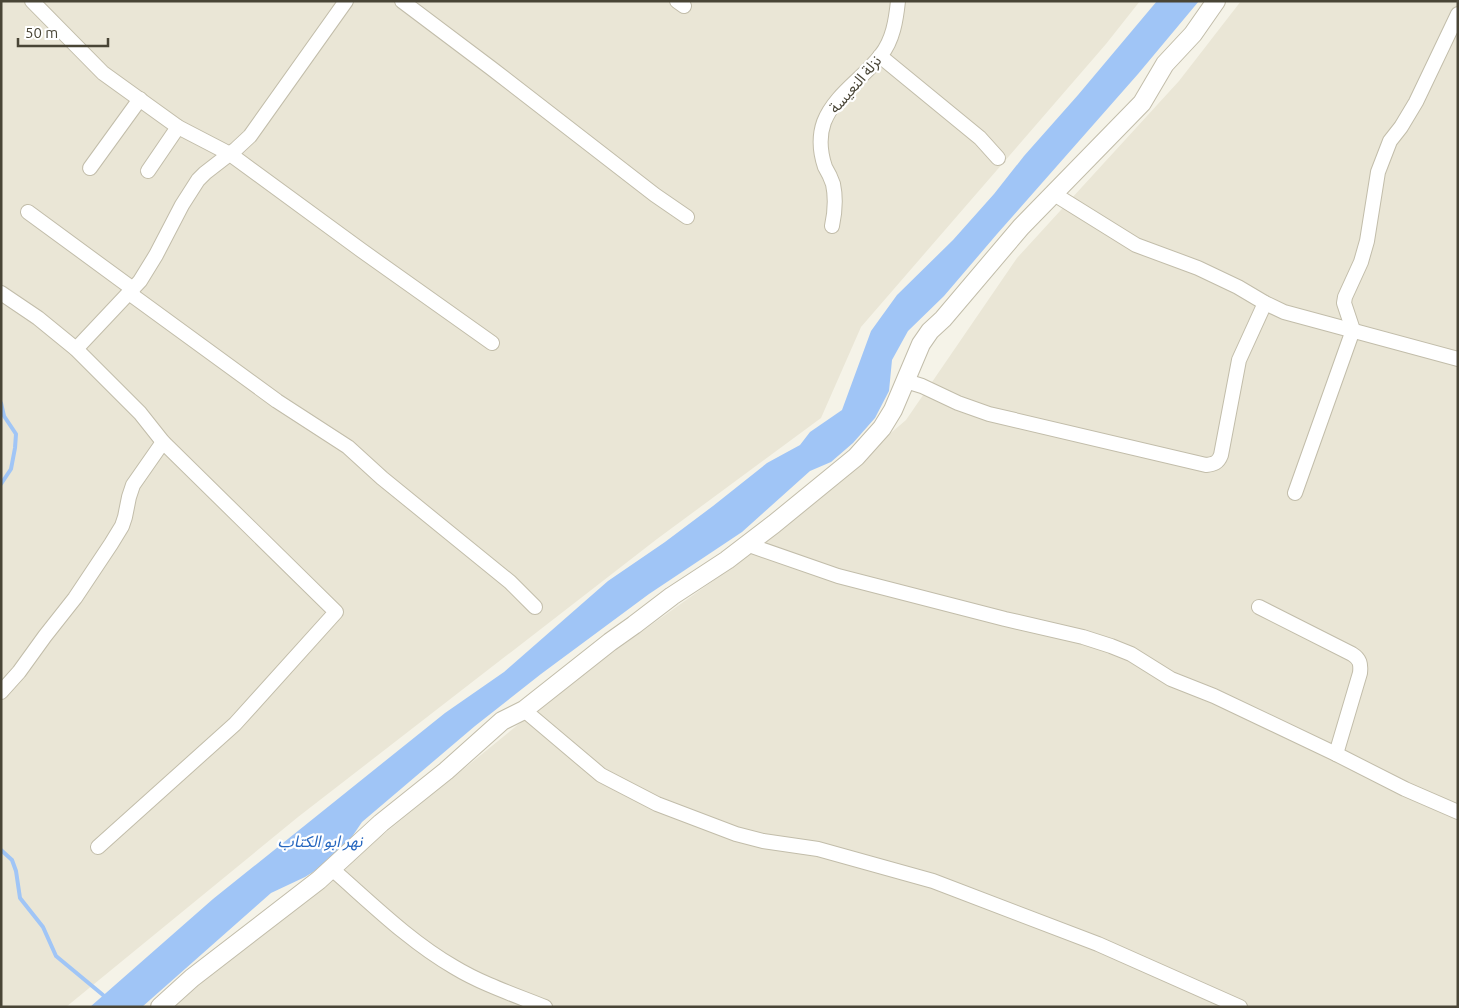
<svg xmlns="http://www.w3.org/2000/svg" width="1459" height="1008" font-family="Ubuntu,'Noto Sans Arabic',sans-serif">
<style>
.residential{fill:#eae6d6}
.water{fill:#a0c5f6}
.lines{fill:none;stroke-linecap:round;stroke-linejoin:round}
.stream{stroke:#a0c5f6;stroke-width:4}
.minor-casing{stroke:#c2bdaa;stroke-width:16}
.tertiary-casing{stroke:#c2bdaa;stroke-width:20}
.minor{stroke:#fff;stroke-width:14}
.tertiary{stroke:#fff;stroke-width:18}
.labels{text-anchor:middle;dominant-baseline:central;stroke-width:4.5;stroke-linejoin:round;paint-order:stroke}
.street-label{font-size:15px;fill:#494536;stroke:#fff}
.water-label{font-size:16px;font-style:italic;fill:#2566bf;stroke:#fff}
</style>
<rect width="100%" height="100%" fill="#f5f3e8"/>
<g class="residential">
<polygon points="1,1 1140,1 1106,44 861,327 821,418 657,539 298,817 66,1007 1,1007"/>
<polygon points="1241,1 1458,1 1458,1007 175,1007 202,982 568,684 741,561 906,420 1017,258 1179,81"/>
</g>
<polygon class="water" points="1157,1 1199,1 1138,74 997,234 944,296 908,331 892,360 889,391 875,418 853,443 831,462 810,471 742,532 649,594 541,674 475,726 362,822 339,856 305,877 271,893 142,1007 90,1007 213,899 445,713 504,672 608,581 665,542 713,506 767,463 800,445 810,432 842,410 871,331 897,295 953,240 994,194 1024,156 1078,95"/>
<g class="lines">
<g class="stream">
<polyline points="1,403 4,416 16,434 15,448 11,469 1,484"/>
<polyline points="1,850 12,860 16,871 20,898 43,927 56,956 103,995"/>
</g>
<g class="minor-casing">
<g id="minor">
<polyline points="32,1 103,73 178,127 230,154 361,250 492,343"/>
<polyline points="402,1 491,68 655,195 687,217"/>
<polyline points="677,1 684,6"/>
<polyline points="880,56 980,138 998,158"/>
<polyline points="90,168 140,99"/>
<polyline points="148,171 178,127"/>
<polyline points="1054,194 1136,245 1198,268 1238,287 1265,303 1284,312 1458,359"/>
<polyline points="28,212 133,289"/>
<path d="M832,226C835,212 836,198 833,184C831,178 828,172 825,167C820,152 819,136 824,122C835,94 864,78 881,55C893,40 896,20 898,1"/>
<polyline points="1,293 38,318 76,349 140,413 163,442 336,612 235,724 98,847"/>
<polyline points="129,293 277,401 348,447 382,478 510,582 535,607"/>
<polyline points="76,349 140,281 156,255 182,205 198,180 205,173 236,149 250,136 346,1"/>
<path d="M906,381L922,386L958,403L989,414L1206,465C1214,464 1218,463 1221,455L1239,360L1265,303"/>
<polyline points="1295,493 1353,330 1344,303 1345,297 1361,262 1367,241 1378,172 1390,141 1401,127 1416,102 1458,14"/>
<polyline points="746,544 838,576 1005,619 1083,637 1111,646 1131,654 1171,679 1214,696 1336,754 1405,789 1458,812"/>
<path d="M1259,607L1352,654C1360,659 1361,664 1360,673L1336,754"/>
<polyline points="1,692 19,672 45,636 75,598 111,544 122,526 125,517 129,497 133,485 163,442"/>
<polyline points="524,710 601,775 657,804 736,834 763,841 818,849 933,881 1098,944 1240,1007"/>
<path d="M332,869C371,903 409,941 454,967C482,984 515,995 545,1007"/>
</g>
</g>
<g class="tertiary-casing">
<polyline id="tertiary" points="160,1007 192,978 319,880 381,823 446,771 502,721 524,710 610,642 634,625 672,596 727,560 774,524 856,457 882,428 893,410 921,344 930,331 943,319 1021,227 1142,103 1165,64 1193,34 1216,1"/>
</g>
<use href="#minor" class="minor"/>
<use href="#tertiary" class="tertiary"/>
</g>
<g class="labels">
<g class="street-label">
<text transform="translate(855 84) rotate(-49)">نزلة النعيسة</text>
</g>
<g class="water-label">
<text x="320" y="841">نهر ابو الكتاب</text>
</g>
</g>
<rect width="1459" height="1008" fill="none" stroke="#494536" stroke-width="5"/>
<path d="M18 38v8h90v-8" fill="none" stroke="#494536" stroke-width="2.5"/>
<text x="25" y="38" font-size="15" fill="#494536" stroke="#ffffff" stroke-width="4" paint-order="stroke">50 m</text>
</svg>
